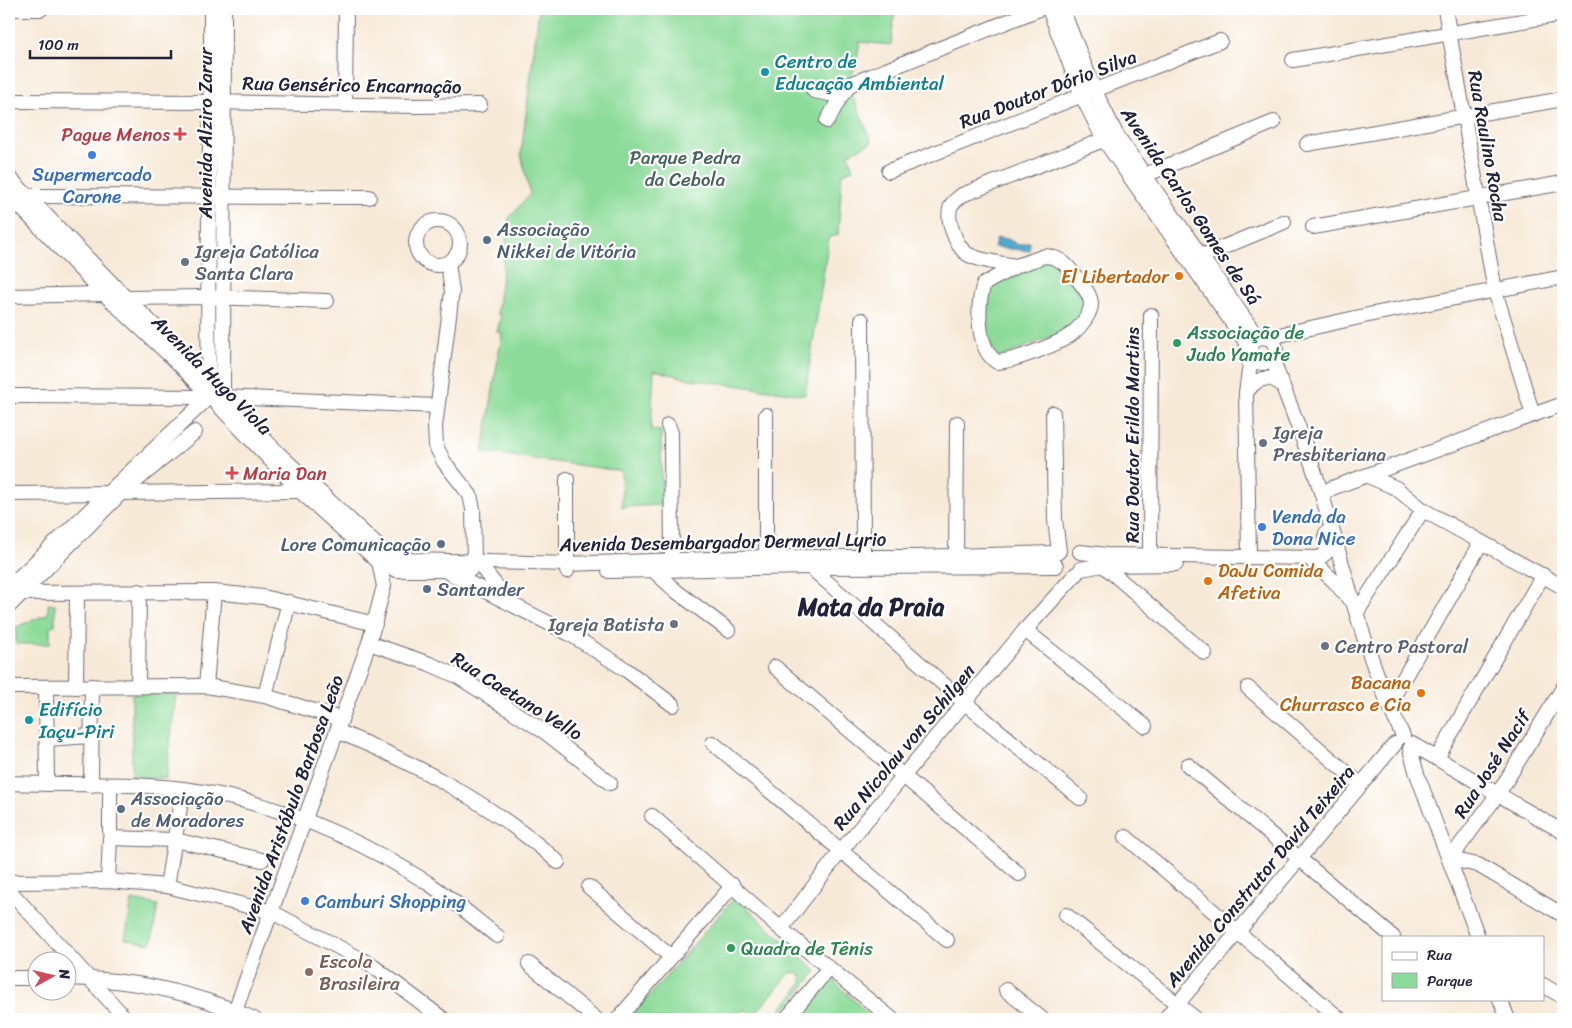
<svg xmlns="http://www.w3.org/2000/svg" width="1572" height="1028" font-family="Sriracha,sans-serif">
<style>
.green{fill:#8ddb9a;stroke:#587e6a}
.water{fill:#53abd0;stroke:#3a6686}
.lines{fill:none;stroke-linecap:round;stroke-linejoin:round}
.minor-casing{stroke:#6d6872;stroke-width:16}
.minor{stroke:#fff;stroke-width:14}
.culture-dot{fill:#0f9aa8;stroke:#fff;stroke-width:2}
.health-dot{fill:#e0444e;stroke:#fff;stroke-width:2}
.shop-dot{fill:#3f7fe0;stroke:#fff;stroke-width:2}
.service-dot{fill:#5c6f8a;stroke:#fff;stroke-width:2}
.worship-dot{fill:#6b7280;stroke:#fff;stroke-width:2}
.food-dot{fill:#e8710a;stroke:#fff;stroke-width:2}
.leisure-dot{fill:#2e9e5b;stroke:#fff;stroke-width:2}
.education-dot{fill:#8d6e63;stroke:#fff;stroke-width:2}
.labels{text-anchor:middle;dominant-baseline:central;stroke-width:4.5;stroke-linejoin:round;paint-order:stroke}
.culture-label{font-size:19px;fill:#0d838f;stroke:#fff;text-anchor:start}
.street-label{font-size:19px;fill:#22223b;stroke:#fff}
.health-label{font-size:19px;fill:#be3a42;stroke:#fff;text-anchor:end}
.park-label{font-size:19px;fill:#47635c;stroke:#fff}
.shop-label{font-size:19px;fill:#366cbe;stroke:#fff;text-anchor:start}
.service-label{font-size:19px;fill:#4e5e75;stroke:#fff;text-anchor:start}
.worship-label{font-size:19px;fill:#5b616d;stroke:#fff;text-anchor:start}
.food-label{font-size:19px;fill:#c56008;stroke:#fff;text-anchor:end}
.leisure-label{font-size:19px;fill:#27864d;stroke:#fff;text-anchor:start}
.education-label{font-size:19px;fill:#785e54;stroke:#fff;text-anchor:start}
.district-label{font-size:24px;font-weight:bold;fill:#22223b;stroke:#fff}
</style>
<rect width="100%" height="100%" fill="#fff"/>
<filter id="ink" filterUnits="userSpaceOnUse"><feTurbulence type="fractalNoise" baseFrequency=".02" numOctaves="2"/><feDisplacementMap in="SourceGraphic" scale="10" xChannelSelector="R" yChannelSelector="G"/><feConvolveMatrix kernelMatrix="1 2 1 2 8 2 1 2 1" color-interpolation-filters="sRGB"/></filter>
<filter id="wash" filterUnits="userSpaceOnUse"><feTurbulence type="fractalNoise" baseFrequency=".0096" numOctaves="4" result="noise"/><feDisplacementMap in="SourceGraphic" scale="20" xChannelSelector="R" yChannelSelector="G"/><feGaussianBlur stdDeviation="1.12" result="paint"/><feColorMatrix in="noise" values="0 0 0 0 0 0 0 0 0 0 0 0 0 0 0 0 0 1.4 0 .05"/><feComposite in="paint" operator="in"/></filter>
<g filter="url(#wash)">
<rect width="100%" height="100%" fill="#f7e9d7"/>
<g class="green">
<polygon points="539,9 895,9 891,45 860,42 856,66 851,76 851,92 872,142 848,154 853,169 842,174 838,235 829,237 805,395 689,379 654,370 651,430 661,431 662,505 622,507 621,471 483,452 502,333 497,332 501,315 497,314 509,218 530,194 521,154"/>
<polygon points="1047,258 1054,260 1089,304 1074,328 998,358 981,325 988,322 982,301 986,284"/>
<polygon points="48,604 55,605 55,625 50,627 50,644 16,644 16,627 48,614"/>
<polygon points="132,694 176,694 166,779 132,776"/>
<polygon points="735,897 817,971 777,1019 773,1019 802,983 802,977 798,973 790,973 756,1013 759,1019 753,1019 754,1017 744,1009 739,1015 744,1019 629,1019"/>
<polygon points="132,900 158,905 151,944 125,939"/>
<polygon points="832,979 873,1019 802,1019"/>
</g>
<polygon class="water" points="997,238 1008,239 1018,245 1030,242 1029,251 994,247"/>
</g>
<g filter="url(#ink)">
<g class="lines">
<g class="minor-casing">
<g id="minor">
<polyline points="9,9 41,9"/>
<polyline points="1049,9 1082,96 1104,140 1250,348"/>
<polyline points="1062,9 1095,91 1116,134 1258,338"/>
<polyline points="1445,9 1495,291 1533,415"/>
<polyline points="1293,60 1563,14"/>
<polyline points="814,91 841,96"/>
<polyline points="9,101 212,102 415,106 480,105"/>
<polyline points="345,105 346,9"/>
<polyline points="827,121 841,96 851,84 1039,9"/>
<polyline points="1307,144 1563,99"/>
<polyline points="889,171 1220,41"/>
<polyline points="9,177 126,298 209,379 223,397 278,453 381,549 390,554 412,560 567,564 766,557 914,557 1057,553"/>
<polyline points="1138,178 1274,122"/>
<polyline points="9,195 104,294 182,367 300,491 379,562 396,570 470,570"/>
<polyline points="28,196 369,197"/>
<circle cx="438" cy="243" r="22"/>
<polyline points="1313,227 1563,183"/>
<path d="M1045,256C1060,257 1067,265 1076,277C1081,284 1091,294 1091,304C1091,314 1080,327 1073,333C1060,344 1014,361 997,362C976,349 977,303 984,284L1016,266Z"/>
<polyline points="1195,259 1284,222"/>
<polyline points="448,263 452,292 435,427 436,446 444,462 470,495 473,509 474,561"/>
<path d="M1016,266C1001,263 983,262 969,255C957,249 945,219 951,206C953,201 958,199 962,195L1111,137"/>
<polyline points="9,296 104,294"/>
<polyline points="126,298 207,297 327,301"/>
<polyline points="862,320 863,557"/>
<circle cx="1263" cy="350" r="13"/>
<polyline points="1266,338 1373,314 1563,277"/>
<path d="M1272,359C1290,404 1308,449 1322,495C1346,575 1366,660 1403,736"/>
<path d="M209,384C206,259 212,134 211,9"/>
<path d="M1246,393C1255,379 1268,373 1282,385"/>
<polyline points="9,396 209,397"/>
<polyline points="223,397 224,9"/>
<polyline points="223,397 437,406"/>
<polyline points="1053,413 1055,520 1059,551"/>
<polyline points="668,425 671,433 672,559"/>
<polyline points="1368,476 1396,488 1423,510 1563,587"/>
<polyline points="9,494 300,491"/>
<polyline points="1322,495 1332,488 1563,404"/>
<polyline points="1080,552 1107,555 1320,558 1327,552 1326,533"/>
<polyline points="1150,554 1151,315"/>
<polyline points="1249,555 1246,393 1251,356"/>
<polyline points="1310,559 1334,581 1349,599"/>
<polyline points="766,565 766,415"/>
<polyline points="956,565 957,423"/>
<polyline points="1103,565 1205,653"/>
<polyline points="810,567 965,703 1080,798"/>
<polyline points="483,569 506,598"/>
<polyline points="1081,569 1103,565 1176,564"/>
<polyline points="653,570 676,591 728,630"/>
<polyline points="567,571 567,479"/>
<polyline points="609,571 810,567 1056,566"/>
<polyline points="448,572 570,634 625,669 673,705"/>
<polyline points="9,587 209,397"/>
<polyline points="21,593 214,592 263,597 375,624"/>
<polyline points="9,606 121,493 195,432"/>
<polyline points="1357,612 1423,510"/>
<polyline points="1025,630 1145,726"/>
<polyline points="369,643 430,664 457,676 545,732 610,783"/>
<polyline points="775,667 1019,874"/>
<polyline points="138,686 139,591"/>
<polyline points="206,686 214,592"/>
<polyline points="9,687 206,686 265,696 341,719"/>
<polyline points="46,687 47,784"/>
<polyline points="76,687 77,593"/>
<polyline points="1248,688 1360,784"/>
<polyline points="265,696 289,602"/>
<polyline points="1389,704 1481,543"/>
<path d="M337,731C417,764 492,804 558,862"/>
<polyline points="47,739 90,736"/>
<polyline points="713,743 947,940"/>
<polyline points="1412,744 1563,832"/>
<polyline points="1410,749 1417,774 1478,937"/>
<polyline points="1437,758 1543,575"/>
<polyline points="1188,765 1393,937"/>
<path d="M9,783C66,785 125,782 183,789C270,800 354,836 428,883C452,899 474,918 497,936"/>
<polyline points="91,785 92,686"/>
<polyline points="652,816 781,929 892,1019"/>
<polyline points="110,832 110,785"/>
<polyline points="1126,837 1340,1019"/>
<polyline points="1450,859 1498,794 1563,688"/>
<polyline points="1450,859 1478,865 1563,915"/>
<polyline points="108,881 110,838 175,840 262,860"/>
<polyline points="9,882 108,881 167,886 272,912 370,964 443,1019"/>
<polyline points="167,886 183,789"/>
<polyline points="589,887 671,957"/>
<polyline points="9,890 126,1019"/>
<polyline points="1066,915 1196,1019"/>
<polyline points="781,929 840,852 1025,630 1076,574"/>
<polyline points="529,964 596,1019"/>
<polyline points="9,978 38,978"/>
<path d="M68,978C132,979 196,993 254,1019"/>
<polyline points="1543,985 1563,997"/>
<polyline points="1006,990 1042,1019"/>
<polyline points="1500,999 1508,1019"/>
<polyline points="232,1019 369,643 384,586 379,562"/>
<polyline points="618,1019 733,885"/>
<polyline points="786,1019 828,969"/>
<polyline points="1165,1019 1395,744"/>
</g>
</g>
<use href="#minor" class="minor"/>
</g>
</g>
<g class="culture-dot">
<circle cx="765" cy="72" r="5"/>
<circle cx="29" cy="720" r="5"/>
</g>
<g class="health-dot">
<path d="M177.5 126.5h5v5h5v5h-5v5h-5v-5h-5v-5h5z"/>
<path d="M229.5 465.5h5v5h5v5h-5v5h-5v-5h-5v-5h5z"/>
</g>
<g class="shop-dot">
<circle cx="92" cy="155" r="5"/>
<circle cx="1262" cy="527" r="5"/>
<circle cx="305" cy="901" r="5"/>
</g>
<g class="service-dot">
<circle cx="487" cy="240" r="5"/>
<circle cx="441" cy="544" r="5"/>
<circle cx="427" cy="589" r="5"/>
<circle cx="121" cy="809" r="5"/>
</g>
<g class="worship-dot">
<circle cx="185" cy="262" r="5"/>
<circle cx="1263" cy="443" r="5"/>
<circle cx="674" cy="624" r="5"/>
<circle cx="1325" cy="646" r="5"/>
</g>
<g class="food-dot">
<circle cx="1179" cy="276" r="5"/>
<circle cx="1208" cy="581" r="5"/>
<circle cx="1421" cy="693" r="5"/>
</g>
<g class="leisure-dot">
<circle cx="1177" cy="343" r="5"/>
<circle cx="731" cy="948" r="5"/>
</g>
<circle class="education-dot" cx="309" cy="972" r="5"/>
<g class="labels">
<g class="culture-label">
<text x="775" y="61">Centro de<tspan x="775" dy="22">Educação Ambiental</tspan></text>
<text x="39" y="709">Edifício<tspan x="39" dy="22">Iaçu-Piri</tspan></text>
</g>
<g class="street-label">
<text transform="translate(352 85) rotate(1)">Rua Gensérico Encarnação</text>
<text transform="translate(1048 89) rotate(-21)">Rua Doutor Dório Silva</text>
<text transform="translate(205 133) rotate(-90)">Avenida Alziro Zarur</text>
<text transform="translate(1488 146) rotate(80)">Rua Raulino Rocha</text>
<text transform="translate(1191 206) rotate(56)">Avenida Carlos Gomes de Sá</text>
<text transform="translate(212 375) rotate(45)">Avenida Hugo Viola</text>
<text transform="translate(1132 435) rotate(-90)">Rua Doutor Erildo Martins</text>
<text transform="translate(723 542) rotate(-1)">Avenida Desembargador Dermeval Lyrio</text>
<text transform="translate(517 696) rotate(32)">Rua Caetano Vello</text>
<text transform="translate(904 747) rotate(-50)">Rua Nicolau von Schilgen</text>
<text transform="translate(1492 764) rotate(-57)">Rua José Nacif</text>
<text transform="translate(291 804) rotate(-70)">Avenida Aristóbulo Barbosa Leão</text>
<text transform="translate(1260 876) rotate(-50)">Avenida Construtor David Teixeira</text>
</g>
<g class="health-label">
<text x="170" y="134">Pague Menos</text>
<text x="243" y="473" text-anchor="start">Maria Dan</text>
</g>
<g class="park-label">
<text x="685" y="157">Parque Pedra<tspan x="685" dy="22">da Cebola</tspan></text>
</g>
<g class="shop-label">
<text x="92" y="174" text-anchor="middle">Supermercado<tspan x="92" dy="22">Carone</tspan></text>
<text x="1272" y="516">Venda da<tspan x="1272" dy="22">Dona Nice</tspan></text>
<text x="315" y="901">Camburi Shopping</text>
</g>
<g class="service-label">
<text x="497" y="229">Associação<tspan x="497" dy="22">Nikkei de Vitória</tspan></text>
<text x="431" y="544" text-anchor="end">Lore Comunicação</text>
<text x="437" y="589">Santander</text>
<text x="131" y="798">Associação<tspan x="131" dy="22">de Moradores</tspan></text>
</g>
<g class="worship-label">
<text x="195" y="251">Igreja Católica<tspan x="195" dy="22">Santa Clara</tspan></text>
<text x="1273" y="432">Igreja<tspan x="1273" dy="22">Presbiteriana</tspan></text>
<text x="664" y="624" text-anchor="end">Igreja Batista</text>
<text x="1335" y="646">Centro Pastoral</text>
</g>
<g class="food-label">
<text x="1169" y="276">El Libertador</text>
<text x="1218" y="570" text-anchor="start">DaJu Comida<tspan x="1218" dy="22">Afetiva</tspan></text>
<text x="1411" y="682">Bacana<tspan x="1411" dy="22">Churrasco e Cia</tspan></text>
</g>
<g class="leisure-label">
<text x="1187" y="332">Associação de<tspan x="1187" dy="22">Judo Yamate</tspan></text>
<text x="741" y="948">Quadra de Tênis</text>
</g>
<g class="education-label">
<text x="319" y="961">Escola<tspan x="319" dy="22">Brasileira</tspan></text>
</g>
<g class="district-label">
<text x="871" y="607">Mata da Praia</text>
</g>
</g>
<rect width="1572" height="1028" fill="none" stroke="#fff" stroke-width="30"/>
<rect x="1382" y="936" width="162" height="65" fill="#ffffff" stroke="#a7a7b1"/>
<rect x="1392" y="952" width="25" height="8" fill="#ffffff" stroke="#a7a7b1"/>
<text x="1427" y="960" font-size="15" fill="#22223b">Rua</text>
<rect x="1392" y="973" width="25" height="15" fill="#8ddb9a" stroke="#a7a7b1"/>
<text x="1427" y="986" font-size="15" fill="#22223b">Parque</text>
<g transform="translate(52 976) rotate(82)"><circle r="24" fill="#ffffff" stroke="#a7a7b1"/>
<path d="M0-4L9 19L0 12L-9 19Z" fill="#d1495b"/>
<text y="-8" font-size="14" font-weight="bold" text-anchor="middle" fill="#22223b">N</text>
</g>
<path d="M30 50v8h141v-8" fill="none" stroke="#22223b" stroke-width="2.5"/>
<text x="38" y="50" font-size="15" fill="#22223b" stroke="#ffffff" stroke-width="4" paint-order="stroke">100 m</text>
</svg>
